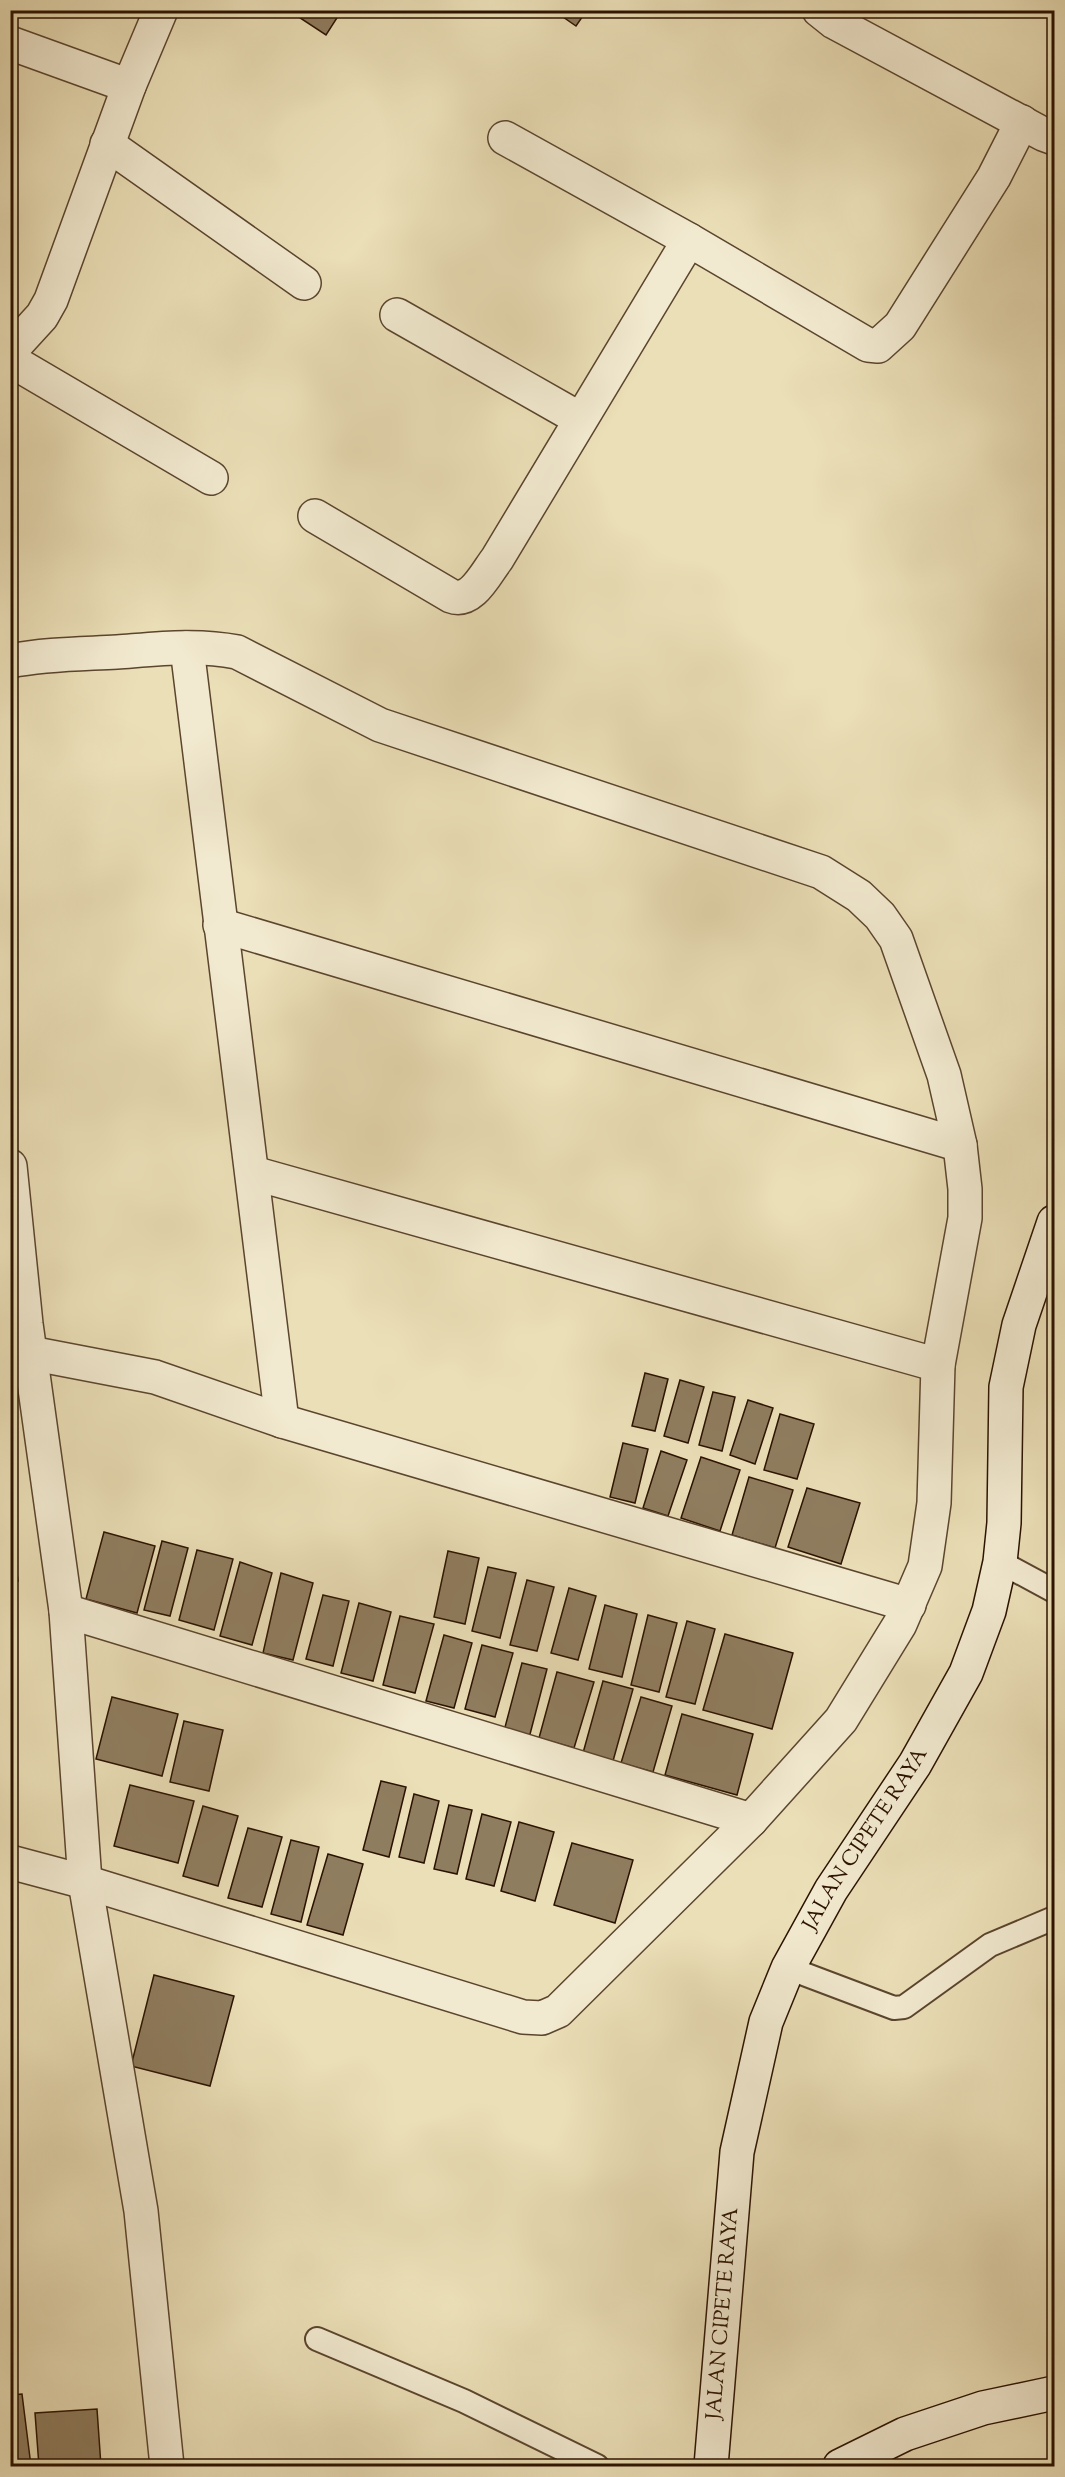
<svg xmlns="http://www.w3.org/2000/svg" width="1065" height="2477" font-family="'Sorts Mill Goudy',serif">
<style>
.building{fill:#8f7d5f;stroke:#2b1200;stroke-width:1.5}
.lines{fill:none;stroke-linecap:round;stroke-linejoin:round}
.lane-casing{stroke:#5b452e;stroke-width:26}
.street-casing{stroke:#5b452e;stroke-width:36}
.secondary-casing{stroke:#2b1200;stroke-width:36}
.lane{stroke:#f2ead0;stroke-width:22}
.street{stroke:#f2ead0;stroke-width:33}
.secondary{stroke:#f2ead0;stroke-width:33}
.labels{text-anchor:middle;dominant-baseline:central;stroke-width:4.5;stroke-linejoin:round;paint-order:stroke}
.street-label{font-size:21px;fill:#2b1200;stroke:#f2ead0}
</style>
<rect width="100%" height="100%" fill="#ebdfb7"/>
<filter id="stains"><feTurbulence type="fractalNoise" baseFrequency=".00333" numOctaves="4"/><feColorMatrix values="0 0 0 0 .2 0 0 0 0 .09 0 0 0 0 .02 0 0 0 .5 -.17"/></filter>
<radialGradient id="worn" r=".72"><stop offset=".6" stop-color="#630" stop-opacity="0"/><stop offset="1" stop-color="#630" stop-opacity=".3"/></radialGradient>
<g class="building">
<polygon points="288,10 342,10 326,35"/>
<polygon points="553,10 587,10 576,26"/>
<polygon points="645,1373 668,1379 655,1431 632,1426"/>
<polygon points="680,1380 704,1387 688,1443 664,1436"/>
<polygon points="713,1392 735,1397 722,1451 699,1445"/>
<polygon points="748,1400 773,1408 755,1464 730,1455"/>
<polygon points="780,1414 814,1424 797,1479 764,1470"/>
<polygon points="623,1443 648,1449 635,1503 610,1497"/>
<polygon points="661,1451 687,1460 668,1516 643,1508"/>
<polygon points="701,1457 740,1470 720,1531 681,1518"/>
<polygon points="749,1477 793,1490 775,1548 732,1535"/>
<polygon points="807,1488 860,1503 841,1564 788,1547"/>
<polygon points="10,1516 18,1581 10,1582"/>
<polygon points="104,1532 155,1546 137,1613 86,1599"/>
<polygon points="162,1541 188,1548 170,1616 144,1610"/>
<polygon points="197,1550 233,1559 214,1630 179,1620"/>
<polygon points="448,1551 479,1558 465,1624 434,1617"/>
<polygon points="240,1562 272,1573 252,1645 220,1636"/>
<polygon points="488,1567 516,1573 500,1638 472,1631"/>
<polygon points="281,1573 313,1583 293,1660 263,1653"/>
<polygon points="527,1580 554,1587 537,1651 510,1645"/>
<polygon points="569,1588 596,1596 578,1660 551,1653"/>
<polygon points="323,1595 349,1601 333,1666 306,1659"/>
<polygon points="359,1603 391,1612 373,1681 341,1673"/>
<polygon points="605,1605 637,1614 622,1677 589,1669"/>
<polygon points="648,1615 677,1623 659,1692 631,1685"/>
<polygon points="400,1616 434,1624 415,1693 383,1685"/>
<polygon points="687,1621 715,1629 695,1704 666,1697"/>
<polygon points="725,1634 793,1653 772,1729 703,1710"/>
<polygon points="444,1635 472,1643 454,1708 426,1701"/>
<polygon points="482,1645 513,1653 495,1717 465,1709"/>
<polygon points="522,1663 547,1669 529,1738 504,1731"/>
<polygon points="557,1672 594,1682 574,1748 539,1738"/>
<polygon points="603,1681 633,1689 613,1761 583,1753"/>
<polygon points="112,1697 178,1714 162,1776 96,1759"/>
<polygon points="641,1697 672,1706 653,1772 621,1763"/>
<polygon points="682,1714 753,1734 737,1795 665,1775"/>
<polygon points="184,1721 223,1730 209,1791 170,1782"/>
<polygon points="381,1781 406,1787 389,1857 363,1850"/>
<polygon points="130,1785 194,1801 178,1863 114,1846"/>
<polygon points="414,1794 439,1801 424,1863 399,1857"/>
<polygon points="449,1805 472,1810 457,1874 434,1869"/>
<polygon points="203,1806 238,1816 218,1886 183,1876"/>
<polygon points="482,1814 511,1822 494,1886 466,1879"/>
<polygon points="519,1822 554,1832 535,1901 501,1891"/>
<polygon points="248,1828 282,1837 262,1907 228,1898"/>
<polygon points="291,1840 319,1847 301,1922 271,1914"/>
<polygon points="572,1843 633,1860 615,1923 554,1905"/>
<polygon points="328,1854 363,1864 343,1935 307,1925"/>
<polygon points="154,1975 234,1996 210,2086 131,2066"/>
<polygon points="22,2394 31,2466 10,2466 10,2395"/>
<polygon points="97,2409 101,2466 39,2466 35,2413"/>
</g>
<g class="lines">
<g class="lane-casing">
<g id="lane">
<polyline points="1000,1562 1054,1591"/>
<polyline points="788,1968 894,2008 904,2007 990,1945 1054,1918"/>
<polyline points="317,2339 464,2401 597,2466"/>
</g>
</g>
<g class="street-casing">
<g id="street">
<polyline points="819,10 834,22 1043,134 1054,138"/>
<polyline points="10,43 129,86"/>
<polyline points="505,138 689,240"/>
<polyline points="107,144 304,283"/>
<polyline points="397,315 580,419"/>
<polyline points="10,351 42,316 51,300 129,86 161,10"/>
<polyline points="10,360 211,478"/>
<path d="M315,516L451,596C472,604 486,573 497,559L689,240L868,345L878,346L900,326L994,177L1022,122"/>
<polyline points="187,648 282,1421"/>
<path d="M10,661C46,654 81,654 117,652C157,649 197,644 237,652L380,725L821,872L859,896L880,916L896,939L944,1075L960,1145L965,1189V1218L938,1365L934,1503L925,1566L900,1624L841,1720L751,1820L558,2011L542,2018L523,2017L85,1882L10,1862"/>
<polyline points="220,925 960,1145"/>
<polyline points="10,1166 26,1324 66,1611 85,1882 141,2211 167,2466"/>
<polyline points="253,1173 938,1365"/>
<polyline points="30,1353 155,1377 282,1421 909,1605"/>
<polyline points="66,1611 751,1820"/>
</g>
</g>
<g class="secondary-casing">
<g id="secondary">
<path id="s1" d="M711,2466L737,2152L766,2022L788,1968L831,1890L915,1764L966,1673L989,1611L1000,1562L1004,1523L1006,1387L1019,1325L1054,1222"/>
<polyline points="840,2466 905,2434 983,2408 1054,2393"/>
</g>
</g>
<use href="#lane" class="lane"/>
<use href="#street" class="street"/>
<use href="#secondary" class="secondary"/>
</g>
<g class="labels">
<g class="street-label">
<text stroke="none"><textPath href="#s1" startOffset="657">JALAN CIPETE RAYA</textPath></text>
<text stroke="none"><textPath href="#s1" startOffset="153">JALAN CIPETE RAYA</textPath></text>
</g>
</g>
<rect width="1065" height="2477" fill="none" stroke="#ebdfb7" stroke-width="36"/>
<rect x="12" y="12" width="1041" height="2453" fill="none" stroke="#2b1200" stroke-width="3"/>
<rect x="18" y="18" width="1029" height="2441" fill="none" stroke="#2b1200" stroke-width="1.5"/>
<rect width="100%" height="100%" filter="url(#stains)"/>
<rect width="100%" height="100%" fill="url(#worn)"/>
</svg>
